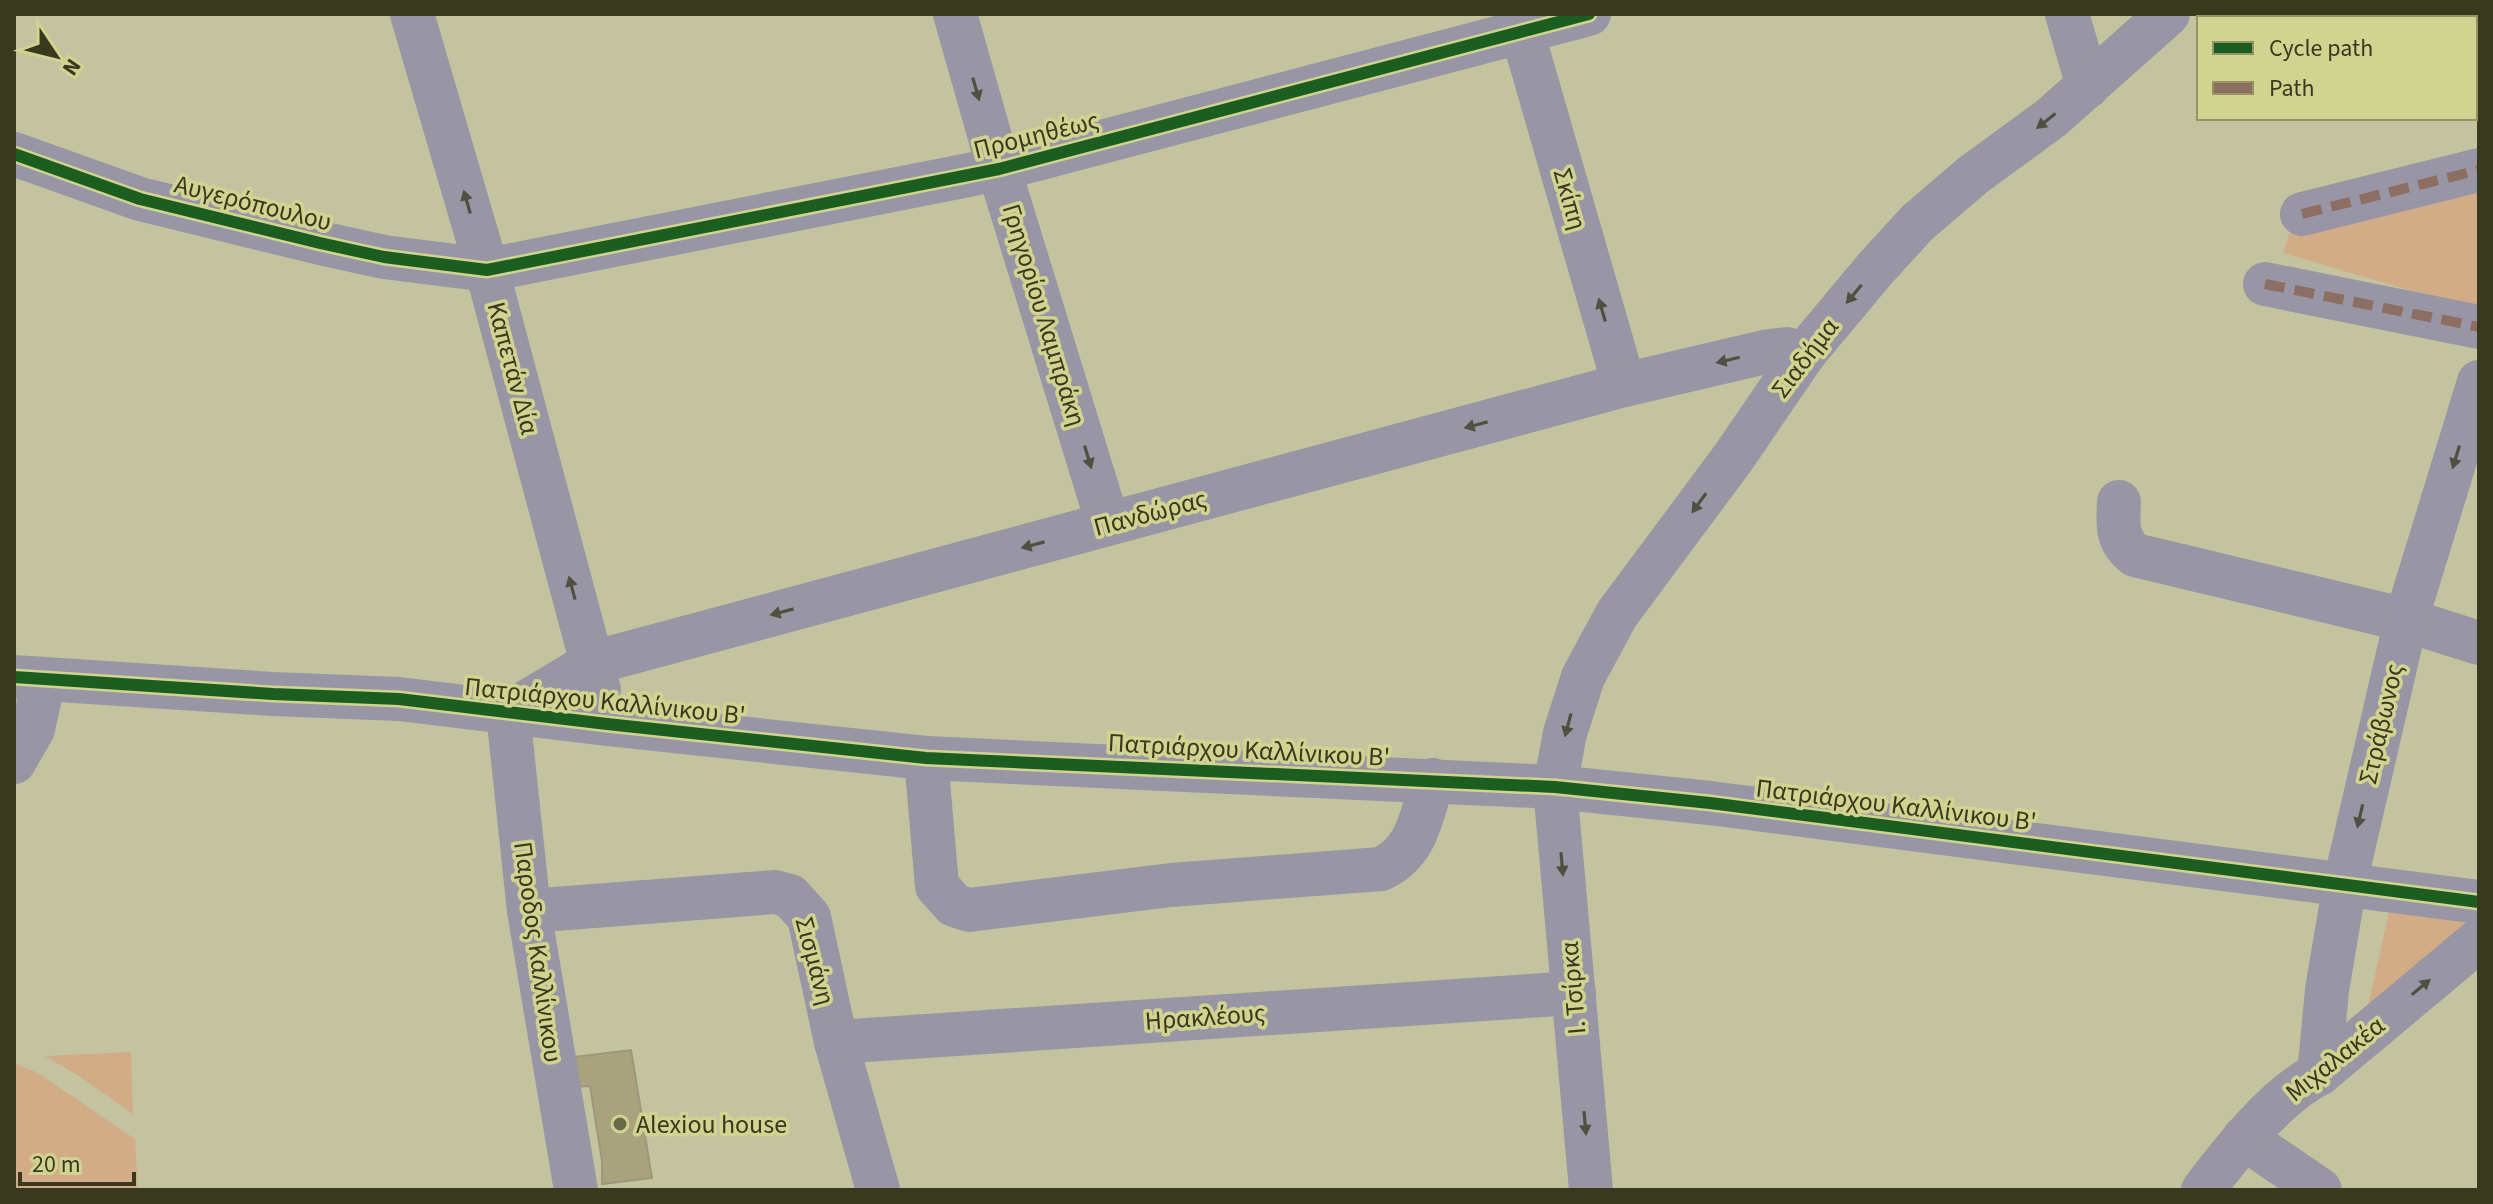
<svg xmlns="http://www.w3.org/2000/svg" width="2493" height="1204" font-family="'Source Sans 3',sans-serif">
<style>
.green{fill:#d1ac87}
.building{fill:#a8a27d;stroke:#9c987b;stroke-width:2}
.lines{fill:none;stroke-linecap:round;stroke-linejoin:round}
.minor{stroke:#9896a4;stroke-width:44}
.quiet{stroke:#8d6e63;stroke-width:10;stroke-dasharray:20 10;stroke-linecap:butt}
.cycleway-casing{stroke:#d1d390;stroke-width:17}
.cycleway{stroke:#1b5e20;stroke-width:12}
.oneway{fill:#515040}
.poi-dot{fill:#696a4b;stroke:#d1d390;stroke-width:3}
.labels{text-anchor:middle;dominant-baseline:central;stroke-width:7;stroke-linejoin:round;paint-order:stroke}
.street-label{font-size:26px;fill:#39391e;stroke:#d1d390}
.poi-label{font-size:26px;fill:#39391e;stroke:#d1d390;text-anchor:start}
</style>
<rect width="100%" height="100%" fill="#c3c49f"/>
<g class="green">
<polygon points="2479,180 2479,306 2470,308 2283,253 2289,234"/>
<polygon points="2390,908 2474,915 2367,1010"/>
<polygon points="131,1052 133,1114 79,1076 45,1056"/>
<polygon points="14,1063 38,1073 135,1139 138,1190 14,1190"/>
</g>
<polygon class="building" points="631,1050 652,1178 602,1184 602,1161 590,1086 577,1087 575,1057"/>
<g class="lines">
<g class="minor">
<polyline points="412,14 487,270 599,690"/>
<polyline points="955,14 999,169 1108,524"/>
<polyline points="1517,14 1624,385"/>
<polyline points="2067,14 2088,86"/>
<polyline points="14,154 140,199 320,243 384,257 487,270 999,169 1589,14"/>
<polyline points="2302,214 2479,170"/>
<polyline points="2265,284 2479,327"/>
<path d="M2119,502C2118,525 2116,540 2135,555L2406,620L2479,643"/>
<polyline points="14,677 273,694 399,699 607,724 926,758 1555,787 1710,803 2479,902"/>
<path d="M926,758L937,886L954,905L969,910L1171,885L1381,869C1418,852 1421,816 1433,780"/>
<polyline points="14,762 33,729 44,679"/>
<polyline points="529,911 775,892 790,896 809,917 836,1042 878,1190"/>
<polyline points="836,1042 1574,993"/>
<polyline points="2319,1074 2327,990 2345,883 2406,620 2479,382"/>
<polyline points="2244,1138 2320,1190"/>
<polyline points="576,1190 529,911 508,713 592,663 1624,385 1769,351 1787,349 1804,354"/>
<polyline points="1591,1190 1555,787 1565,733 1583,677 1617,614 1733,458 1804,354 1875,269 1917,223 1973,175 2051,118 2168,14"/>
<path d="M2203,1190C2232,1152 2276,1095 2319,1074L2479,940"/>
</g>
<g class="quiet">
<polyline points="2302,214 2479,170"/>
<polyline points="2265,284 2479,327"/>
</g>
<g class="cycleway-casing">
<g id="cycleway">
<polyline points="14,154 140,199 320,243 384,257 487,270 999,169 1589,14"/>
<polyline points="14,677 273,694 399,699 607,724 926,758 1555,787 1710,803 2479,902"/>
</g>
</g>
<use href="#cycleway" class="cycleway"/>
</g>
<defs><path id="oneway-solid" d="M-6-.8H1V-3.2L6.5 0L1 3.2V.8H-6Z" transform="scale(2)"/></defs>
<g class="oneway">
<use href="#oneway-solid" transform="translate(976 89) rotate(74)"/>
<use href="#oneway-solid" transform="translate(2046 121) rotate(142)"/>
<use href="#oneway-solid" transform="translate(467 202) rotate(-106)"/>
<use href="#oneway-solid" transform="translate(1854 294) rotate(130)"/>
<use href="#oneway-solid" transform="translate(1602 310) rotate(-106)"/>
<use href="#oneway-solid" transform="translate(1728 360) rotate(167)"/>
<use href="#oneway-solid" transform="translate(1476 425) rotate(165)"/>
<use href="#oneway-solid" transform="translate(1088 457) rotate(73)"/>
<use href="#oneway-solid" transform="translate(2456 457) rotate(107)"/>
<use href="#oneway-solid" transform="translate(1699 503) rotate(126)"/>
<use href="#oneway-solid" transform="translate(1033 545) rotate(165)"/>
<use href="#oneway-solid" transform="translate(572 588) rotate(-105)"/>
<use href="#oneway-solid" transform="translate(782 612) rotate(165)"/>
<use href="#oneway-solid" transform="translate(1568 725) rotate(105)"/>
<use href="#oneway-solid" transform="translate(2360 816) rotate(103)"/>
<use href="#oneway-solid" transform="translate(1562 864) rotate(85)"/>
<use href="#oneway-solid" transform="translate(2421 987) rotate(-40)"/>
<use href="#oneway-solid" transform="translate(1585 1123) rotate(85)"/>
</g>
<circle class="poi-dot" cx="620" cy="1124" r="8"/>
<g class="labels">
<g class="street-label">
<text transform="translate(1036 135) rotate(-14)">Προμηθέως</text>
<text transform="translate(1570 199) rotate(74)">Σκίπη</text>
<text transform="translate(253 203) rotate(14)">Αυγερόπουλου</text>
<text transform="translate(1044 315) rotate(73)">Γρηγορίου Λαμπράκη</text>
<text transform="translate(1805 358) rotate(-53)">Σιαδήμα</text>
<text transform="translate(513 368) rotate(75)">Καπετάν Δία</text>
<text transform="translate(1150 513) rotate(-15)">Πανδώρας</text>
<text transform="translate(605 701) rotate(6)">Πατριάρχου Καλλίνικου B'</text>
<text transform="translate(2381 724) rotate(-77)">Στράβωνος</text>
<text transform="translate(1249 750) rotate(3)">Πατριάρχου Καλλίνικου B'</text>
<text transform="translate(1896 805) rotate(7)">Πατριάρχου Καλλίνικου B'</text>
<text transform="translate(538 952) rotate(82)">Παροδος Καλλίνικου</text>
<text transform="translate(815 961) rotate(75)">Σισμάνη</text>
<text transform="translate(1573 988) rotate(-95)">Ι. Τσίρκα</text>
<text transform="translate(1205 1017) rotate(-4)">Ηρακλέους</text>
<text transform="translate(2335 1059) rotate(-39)">Μιχαλακέα</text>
</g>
<g class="poi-label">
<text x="636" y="1124">Alexiou house</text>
</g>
</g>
<rect width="2493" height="1204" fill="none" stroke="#39391e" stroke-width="32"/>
<rect x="2197" y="16" width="280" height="104" fill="#d1d390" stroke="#949562" stroke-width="2"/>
<rect x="2213" y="42" width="40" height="12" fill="#1b5e20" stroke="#949562" stroke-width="2"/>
<text x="2269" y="56" font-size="24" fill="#39391e">Cycle path</text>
<rect x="2213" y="82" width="40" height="12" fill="#8d6e63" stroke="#949562" stroke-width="2"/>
<text x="2269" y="96" font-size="24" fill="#39391e">Path</text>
<g transform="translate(56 56) rotate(125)" stroke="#d1d390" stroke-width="6" paint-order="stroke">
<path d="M0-6L14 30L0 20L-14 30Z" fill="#39391e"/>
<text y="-12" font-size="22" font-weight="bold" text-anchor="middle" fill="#39391e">N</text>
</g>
<path d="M20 1172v12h114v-12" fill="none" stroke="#39391e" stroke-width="4"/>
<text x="32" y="1172" font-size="24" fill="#39391e" stroke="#d1d390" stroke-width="6" paint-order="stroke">20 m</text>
</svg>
